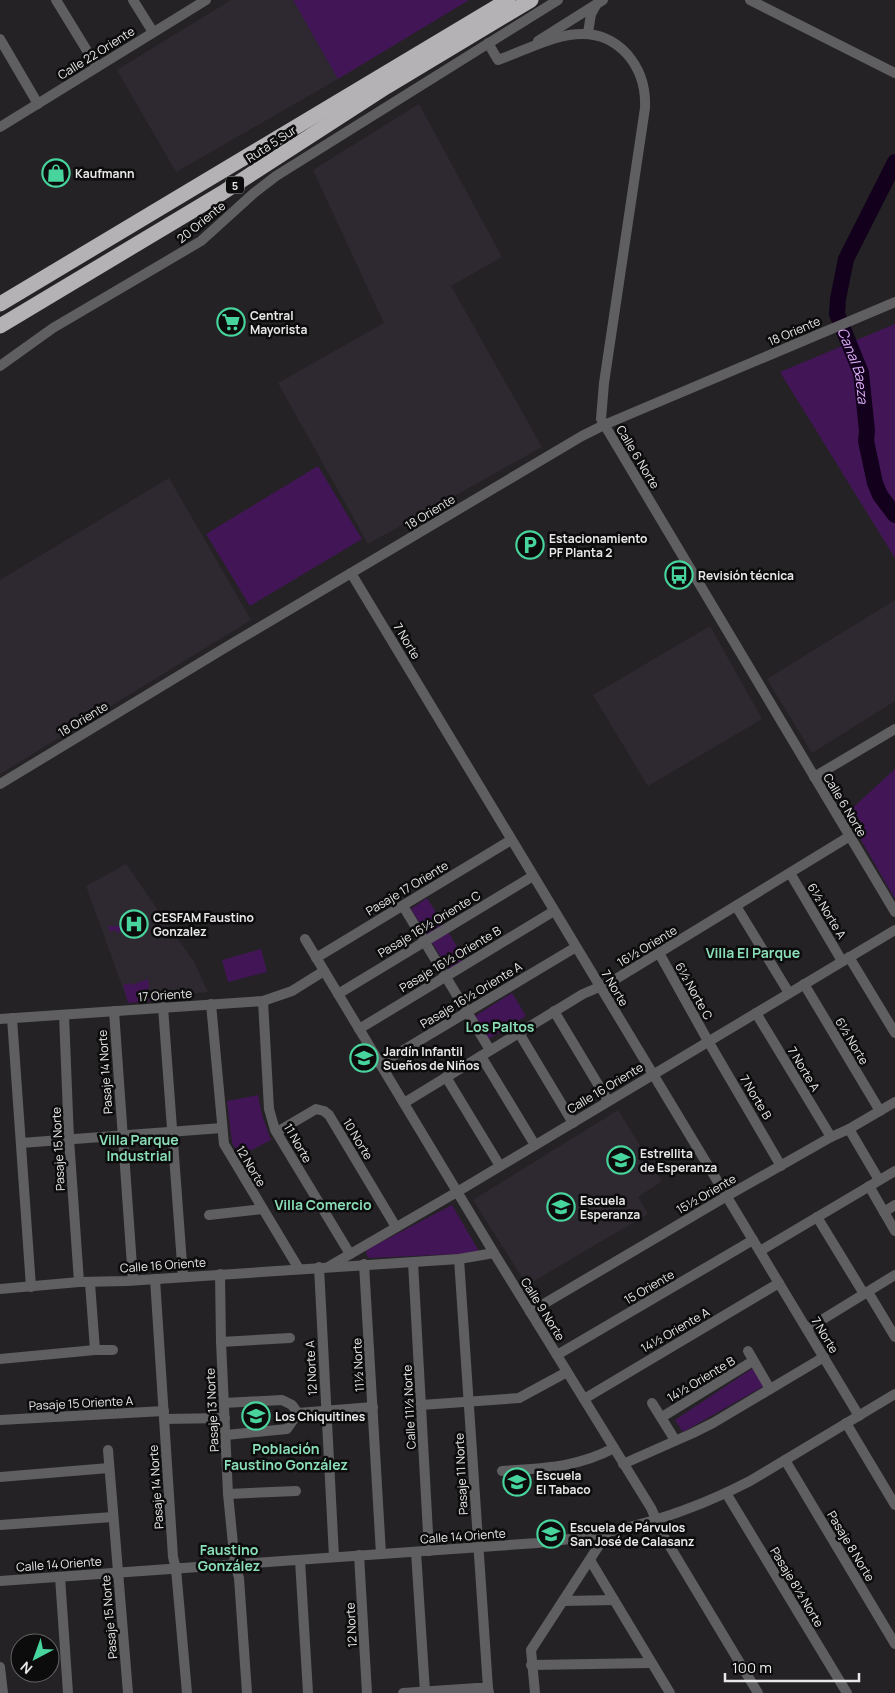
<svg xmlns="http://www.w3.org/2000/svg" width="895" height="1693" font-family="Manrope,sans-serif">
<style>
.built{fill:#2e2931}
.green{fill:#421656}
.lines{fill:none;stroke-linecap:round;stroke-linejoin:round}
.river{stroke:#12001c;stroke-width:16}
.minor{stroke:#5f5e60;stroke-width:10}
.highway{stroke:#b4b2b5;stroke-width:15}
.labels{text-anchor:middle;dominant-baseline:central;stroke-width:5;stroke-linejoin:round;paint-order:stroke}
.shield{fill:#0d0c0d;stroke:#a7a6a7;stroke-width:1}
.shield-label{font-size:11px;font-weight:bold;fill:#e9e8e9}
.street-label{font-size:12px;fill:#e9e8e9;stroke:#0d0c0d}
.poi-label{font-size:12px;font-weight:bold;fill:#e9e8e9;stroke:#0d0c0d;text-anchor:start}
.water-label{font-size:14px;font-style:italic;fill:#e1b0fd;stroke:#0d0c0d}
.neighbourhood-label{font-size:14px;font-weight:bold;fill:#89deb7;stroke:#0d0c0d}
</style>
<rect width="100%" height="100%" fill="#242225"/>
<g class="built">
<polygon points="231,0 293,0 338,79 176,172 117,70"/>
<polygon points="419,104 502,257 451,286 542,447 368,544 278,383 384,323 313,170"/>
<polygon points="169,478 251,620 0,774 0,580"/>
<polygon points="895,600 895,701 812,753 767,679"/>
<polygon points="710,626 762,719 648,786 593,695"/>
<polygon points="126,864 194,962 208,992 127,999 86,886"/>
<polygon points="618,1110 662,1181 638,1197 648,1214 527,1285 473,1200"/>
</g>
<g class="green">
<polygon points="293,0 469,0 338,79"/>
<polygon points="895,324 895,558 780,372"/>
<polygon points="318,466 362,539 250,606 206,534"/>
<polygon points="895,769 895,899 846,814"/>
<polygon points="427,898 464,958 451,973 411,909"/>
<polygon points="146,917 147,920 117,933 115,930 110,932 108,926 117,926"/>
<polygon points="261,949 267,972 228,982 222,960"/>
<polygon points="148,979 149,987 145,994 163,991 165,997 164,1000 128,1003 123,985 131,983 132,985"/>
<polygon points="189,990 192,994 190,998 170,1000 168,992 182,991 183,993"/>
<polygon points="512,993 526,1016 489,1039 475,1016"/>
<polygon points="258,1095 262,1115 271,1140 240,1156 232,1143 227,1101"/>
<polygon points="452,1205 480,1253 370,1258 367,1256 366,1252 368,1249"/>
<polygon points="753,1368 764,1386 683,1432 675,1420"/>
</g>
<g class="lines">
<path class="river" id="s1" d="M895,162L846,259L838,299L837,314L861,373L867,431L866,441L875,483L880,495L895,515"/>
<g class="minor">
<polyline points="56,0 97,67"/>
<polyline points="133,0 153,32"/>
<polyline points="750,0 895,73"/>
<polyline points="588,33 591,14 596,5"/>
<polyline points="0,39 38,104"/>
<polyline points="538,41 603,0"/>
<path d="M488,43L498,60C540,45 590,13 627,54C641,70 646,87 645,108L604,383L601,419L895,912"/>
<polyline points="0,127 206,0"/>
<polyline points="0,366 53,328 201,241 254,193 276,176 558,0"/>
<polyline points="351,573 859,1416"/>
<polyline points="814,777 895,729"/>
<polyline points="0,784 228,646 582,436 604,425 895,302"/>
<polyline points="790,873 842,961"/>
<polyline points="403,906 490,1050"/>
<polyline points="736,906 789,993"/>
<polyline points="305,939 494,1253 651,1508 663,1535 758,1693"/>
<polyline points="659,953 708,1041 781,1166"/>
<polyline points="849,957 895,1033"/>
<polyline points="316,958 511,840"/>
<polyline points="804,984 880,1111"/>
<polyline points="338,994 533,876"/>
<polyline points="263,1001 269,1109 275,1130 350,1254"/>
<polyline points="211,1004 224,1144 299,1269"/>
<polyline points="163,1007 183,1277"/>
<polyline points="114,1011 133,1280"/>
<polyline points="554,1011 608,1101"/>
<polyline points="756,1013 831,1137"/>
<polyline points="64,1015 69,1139 79,1282"/>
<polyline points="12,1018 31,1287"/>
<polyline points="0,1019 263,1001 292,991 324,971"/>
<polyline points="359,1029 554,911"/>
<polyline points="519,1033 573,1123"/>
<polyline points="481,1056 535,1145"/>
<polyline points="380,1064 576,947"/>
<polyline points="446,1077 500,1166"/>
<polyline points="404,1103 583,994 611,982 850,836"/>
<polyline points="849,1129 879,1180"/>
<polyline points="277,1132 316,1109 324,1111 329,1115 396,1227"/>
<polyline points="21,1143 222,1128"/>
<polyline points="869,1186 895,1231"/>
<polyline points="884,1212 895,1205"/>
<polyline points="209,1215 262,1209"/>
<polyline points="817,1217 864,1294"/>
<polyline points="760,1251 895,1171"/>
<polyline points="459,1259 488,1688"/>
<polyline points="413,1262 429,1551"/>
<polyline points="364,1264 381,1554"/>
<polyline points="319,1267 334,1557"/>
<polyline points="328,1267 457,1192 895,930"/>
<polyline points="220,1274 221,1342 228,1494 235,1564 239,1578 247,1693"/>
<polyline points="155,1279 173,1557 176,1569 187,1693"/>
<polyline points="90,1283 95,1350"/>
<polyline points="0,1289 79,1282 127,1281 459,1259 494,1253"/>
<polyline points="868,1292 895,1337"/>
<polyline points="530,1312 727,1196 831,1137 849,1129 895,1102"/>
<polyline points="807,1329 895,1275"/>
<polyline points="221,1342 290,1338"/>
<polyline points="748,1351 770,1389"/>
<polyline points="557,1355 753,1240"/>
<polyline points="0,1359 95,1350 113,1350"/>
<polyline points="584,1399 779,1283"/>
<polyline points="224,1403 282,1400 292,1405 298,1413"/>
<polyline points="652,1403 675,1440"/>
<polyline points="421,1405 519,1398 567,1372"/>
<polyline points="298,1413 373,1407"/>
<polyline points="662,1417 753,1361"/>
<polyline points="164,1419 225,1418"/>
<polyline points="0,1420 164,1411"/>
<polyline points="846,1423 895,1505"/>
<polyline points="226,1435 287,1429 298,1413"/>
<polyline points="108,1450 128,1693"/>
<polyline points="785,1460 895,1644"/>
<polyline points="623,1464 693,1433 713,1423 824,1357"/>
<path d="M502,1471C543,1468 576,1468 614,1448"/>
<polyline points="0,1477 109,1468"/>
<polyline points="726,1493 847,1693"/>
<polyline points="228,1494 296,1491"/>
<polyline points="0,1525 113,1517"/>
<polyline points="416,1552 425,1692"/>
<polyline points="359,1555 367,1693"/>
<polyline points="300,1560 308,1693"/>
<polyline points="590,1560 670,1693"/>
<polyline points="60,1577 68,1693"/>
<path d="M0,1581L537,1543C612,1536 683,1516 750,1481L895,1394"/>
<polyline points="563,1601 614,1600"/>
<polyline points="531,1665 651,1663"/>
<polyline points="0,1667 3,1693"/>
<polyline points="403,1693 477,1688 488,1688 489,1693"/>
<polyline points="535,1693 531,1650 607,1533"/>
</g>
<g class="highway">
<polyline points="0,304 508,0"/>
<polyline points="0,326 222,193 386,87 531,0"/>
</g>
</g>
<defs>
<g id="shop-ring" transform="scale(1.4375)"><circle r="9.5" fill="#0d0c0d" stroke="#48d49d" stroke-width="1.5"/><path d="M-5-2.5h2.3a2.7 3.5 0 0 1 5.4 0H5L5.5 6h-11ZM-1.5-2.5h3a1.5 2.3 0 0 0-3 0Z" fill="#48d49d"/></g>
<g id="supermarket-ring" transform="scale(1.4375)"><circle r="9.5" fill="#0d0c0d" stroke="#48d49d" stroke-width="1.5"/><path d="M-6-5.5h2.5l.6 2H6L4.5 2H-2.5L-4.4-4H-6ZM-1.5 3.2a1.3 1.3 0 1 0 .1 0ZM3 3.2a1.3 1.3 0 1 0 .1 0Z" fill="#48d49d"/></g>
<g id="parking-ring" transform="scale(1.4375)"><circle r="9.5" fill="#0d0c0d" stroke="#48d49d" stroke-width="1.5"/><path d="M-3.5-5.5H1a3.5 3.5 0 0 1 0 7H-1V5.5H-3.5ZM-1-3.4V-.6H.8a1.4 1.4 0 0 0 0-2.8Z" fill="#48d49d"/></g>
<g id="bus-ring" transform="scale(1.4375)"><circle r="9.5" fill="#0d0c0d" stroke="#48d49d" stroke-width="1.5"/><path d="M-5-6H5V4H4V6H2V4H-2V6H-4V4H-5ZM-3.5-4V0h7V-4ZM-3.5 1.2v1.5H-2V1.2ZM2 1.2v1.5H3.5V1.2Z" fill="#48d49d"/></g>
<g id="hospital-ring" transform="scale(1.4375)"><circle r="9.5" fill="#0d0c0d" stroke="#48d49d" stroke-width="1.5"/><path d="M-5-5h3v3.5h4V-5h3V5h-3V1.5h-4V5h-3Z" fill="#48d49d"/></g>
<g id="school-ring" transform="scale(1.4375)"><circle r="9.5" fill="#0d0c0d" stroke="#48d49d" stroke-width="1.5"/><path d="M0-5L7-2L0 1L-7-2ZM-4 1L0 2.5L4 1V4Q0 6-4 4Z" fill="#48d49d"/></g>
</defs>
<g fill-rule="evenodd">
<use href="#shop-ring" x="56" y="173"/>
<use href="#supermarket-ring" x="231" y="322"/>
<use href="#parking-ring" x="530" y="545"/>
<use href="#bus-ring" x="679" y="575"/>
<use href="#hospital-ring" x="134" y="924"/>
<use href="#school-ring" x="364" y="1058"/>
<use href="#school-ring" x="621" y="1160"/>
<use href="#school-ring" x="561" y="1207"/>
<use href="#school-ring" x="256" y="1416"/>
<use href="#school-ring" x="517" y="1482"/>
<use href="#school-ring" x="551" y="1534"/>
</g>
<g class="labels">
<rect class="shield" x="226" y="176.5" width="18" height="17" rx="4"/>
<g class="shield-label">
<text x="235" y="185">5</text>
</g>
<g class="street-label">
<text transform="translate(96 53) rotate(-32)">Calle 22 Oriente</text>
<text transform="translate(271 144) rotate(-33)">Ruta 5 Sur</text>
<text transform="translate(201 222) rotate(-39)">20 Oriente</text>
<text transform="translate(794 331) rotate(-23)">18 Oriente</text>
<text transform="translate(638 457) rotate(59)">Calle 6 Norte</text>
<text transform="translate(430 512) rotate(-31)">18 Oriente</text>
<text transform="translate(407 641) rotate(59)">7 Norte</text>
<text transform="translate(83 719) rotate(-31)">18 Oriente</text>
<text transform="translate(845 805) rotate(59)">Calle 6 Norte</text>
<text transform="translate(407 888) rotate(-31)">Pasaje 17 Oriente</text>
<text transform="translate(827 911) rotate(59)">6½ Norte A</text>
<text transform="translate(429 924) rotate(-31)">Pasaje 16½ Oriente C</text>
<text transform="translate(647 946) rotate(-31)">16½ Oriente</text>
<text transform="translate(450 959) rotate(-31)">Pasaje 16½ Oriente B</text>
<text transform="translate(615 988) rotate(59)">7 Norte</text>
<text transform="translate(694 991) rotate(61)">6½ Norte C</text>
<text transform="translate(165 995) rotate(-4)">17 Oriente</text>
<text transform="translate(471 995) rotate(-31)">Pasaje 16½ Oriente A</text>
<text transform="translate(852 1041) rotate(59)">6½ Norte</text>
<text transform="translate(804 1069) rotate(59)">7 Norte A</text>
<text transform="translate(105 1072) rotate(-94)">Pasaje 14 Norte</text>
<text transform="translate(605 1088) rotate(-31)">Calle 16 Oriente</text>
<text transform="translate(756 1097) rotate(59)">7 Norte B</text>
<text transform="translate(358 1139) rotate(59)">10 Norte</text>
<text transform="translate(298 1143) rotate(60)">11 Norte</text>
<text transform="translate(58 1149) rotate(-93)">Pasaje 15 Norte</text>
<text transform="translate(251 1166) rotate(59)">12 Norte</text>
<text transform="translate(706 1194) rotate(-30)">15½ Oriente</text>
<text transform="translate(163 1265) rotate(-4)">Calle 16 Oriente</text>
<text transform="translate(649 1287) rotate(-30)">15 Oriente</text>
<text transform="translate(543 1309) rotate(58)">Calle 9 Norte</text>
<text transform="translate(675 1330) rotate(-30)">14½ Oriente A</text>
<text transform="translate(825 1335) rotate(59)">7 Norte</text>
<text transform="translate(358 1365) rotate(-93)">11½ Norte</text>
<text transform="translate(311 1368) rotate(-93)">12 Norte A</text>
<text transform="translate(701 1379) rotate(-31)">14½ Oriente B</text>
<text transform="translate(81 1403) rotate(-3)">Pasaje 15 Oriente A</text>
<text transform="translate(409 1407) rotate(-93)">Calle 11½ Norte</text>
<text transform="translate(212 1410) rotate(-93)">Pasaje 13 Norte</text>
<text transform="translate(461 1474) rotate(-93)">Pasaje 11 Norte</text>
<text transform="translate(156 1487) rotate(-94)">Pasaje 14 Norte</text>
<text transform="translate(463 1536) rotate(-4)">Calle 14 Oriente</text>
<text transform="translate(851 1546) rotate(59)">Pasaje 8 Norte</text>
<text transform="translate(59 1564) rotate(-4)">Calle 14 Oriente</text>
<text transform="translate(797 1587) rotate(59)">Pasaje 8½ Norte</text>
<text transform="translate(109 1617) rotate(-95)">Pasaje 15 Norte</text>
<text transform="translate(351 1625) rotate(-93)">12 Norte</text>
</g>
<g class="poi-label">
<text x="75" y="173">Kaufmann</text>
<text x="250" y="315">Central<tspan x="250" dy="14">Mayorista</tspan></text>
<text x="549" y="538">Estacionamiento<tspan x="549" dy="14">PF Planta 2</tspan></text>
<text x="698" y="575">Revisión técnica</text>
<text x="153" y="917">CESFAM Faustino<tspan x="153" dy="14">Gonzalez</tspan></text>
<text x="383" y="1051">Jardín Infantil<tspan x="383" dy="14">Sueños de Niños</tspan></text>
<text x="640" y="1153">Estrellita<tspan x="640" dy="14">de Esperanza</tspan></text>
<text x="580" y="1200">Escuela<tspan x="580" dy="14">Esperanza</tspan></text>
<text x="275" y="1416">Los Chiquitines</text>
<text x="536" y="1475">Escuela<tspan x="536" dy="14">El Tabaco</tspan></text>
<text x="570" y="1527">Escuela de Párvulos<tspan x="570" dy="14">San José de Calasanz</tspan></text>
</g>
<g class="water-label">
<text stroke="none"><textPath href="#s1" startOffset="219">Canal Baeza</textPath></text>
</g>
<g class="neighbourhood-label">
<text x="753" y="952">Villa El Parque</text>
<text x="500" y="1026">Los Paltos</text>
<text x="139" y="1139">Villa Parque<tspan x="139" dy="16">Industrial</tspan></text>
<text x="323" y="1204">Villa Comercio</text>
<text x="286" y="1448">Población<tspan x="286" dy="16">Faustino González</tspan></text>
<text x="229" y="1549">Faustino<tspan x="229" dy="16">González</tspan></text>
</g>
</g>
<g transform="translate(35 1658) rotate(221)"><circle r="24" fill="#0d0c0d" stroke="#656465"/>
<path d="M0-4L9 19L0 12L-9 19Z" fill="#48d49d"/>
<text y="-8" font-size="14" font-weight="bold" text-anchor="middle" fill="#e9e8e9">N</text>
</g>
<path d="M725 1673v8h134v-8" fill="none" stroke="#e9e8e9" stroke-width="2.5"/>
<text x="732" y="1673" font-size="15" fill="#e9e8e9" stroke="#0d0c0d" stroke-width="4" paint-order="stroke">100 m</text>
</svg>
